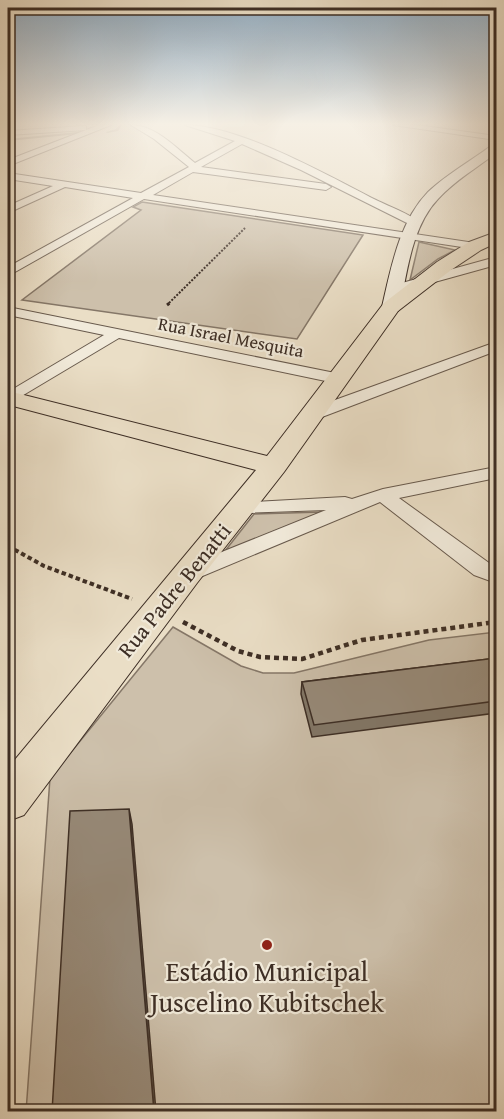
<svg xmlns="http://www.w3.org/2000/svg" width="504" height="1119" font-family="'Gentium Book Plus',serif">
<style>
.green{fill:#cdc0ab;stroke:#857768;stroke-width:1.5}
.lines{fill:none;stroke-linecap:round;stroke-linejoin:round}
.stream{fill:#817465;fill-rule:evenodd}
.street-casing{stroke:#685a4d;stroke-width:2}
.secondary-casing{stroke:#3d2e25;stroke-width:2}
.primary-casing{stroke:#3d2e25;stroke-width:2}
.path-far3{stroke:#3d2e25;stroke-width:2;stroke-dasharray:2 1.5;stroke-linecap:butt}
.path-far2{stroke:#3d2e25;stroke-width:3;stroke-dasharray:3 2;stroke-linecap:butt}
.path-far1{stroke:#3d2e25;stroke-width:4;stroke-dasharray:4.5 3;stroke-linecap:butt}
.path{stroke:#3d2e25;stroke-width:4.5;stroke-dasharray:5 4;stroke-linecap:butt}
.street{fill:#f1eada;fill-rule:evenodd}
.secondary{fill:#f1eada;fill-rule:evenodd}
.primary{fill:#eadec6;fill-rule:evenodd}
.wall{fill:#827768;stroke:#3d2e25;stroke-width:1.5}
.shaded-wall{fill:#6a6155;stroke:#3d2e25;stroke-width:1.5}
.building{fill:#978a79;stroke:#3d2e25;stroke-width:1.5}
.poi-dot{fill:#8f2418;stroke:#f1eada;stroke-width:2}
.labels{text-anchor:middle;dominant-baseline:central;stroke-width:4.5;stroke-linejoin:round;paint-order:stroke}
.far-street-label{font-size:18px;fill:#3d2e25;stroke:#f1eada}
.street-label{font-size:22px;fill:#3d2e25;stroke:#f1eada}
.near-poi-label{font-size:27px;fill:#3d2e25;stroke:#f1eada}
</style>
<rect width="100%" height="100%" fill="#eadec6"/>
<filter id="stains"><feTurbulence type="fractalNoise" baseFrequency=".00333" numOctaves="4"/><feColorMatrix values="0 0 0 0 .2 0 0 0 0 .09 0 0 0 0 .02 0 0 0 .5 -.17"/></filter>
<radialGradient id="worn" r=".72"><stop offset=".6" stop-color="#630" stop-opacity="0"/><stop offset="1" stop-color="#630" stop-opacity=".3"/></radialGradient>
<g class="green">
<polygon points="142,202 363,235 297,339 22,300 141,210 133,207"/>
<polygon points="419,242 455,250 438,259 410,280"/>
<polygon points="322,512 225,551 254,514"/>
<polygon points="173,627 241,666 263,673 294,673 429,640 496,632 496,1111 26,1112 50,778"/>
</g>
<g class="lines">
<g class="stream">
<polygon points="119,125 122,125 118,131 107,133 106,132 116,129"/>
<polygon points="87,131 88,133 8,141 8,139"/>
</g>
<g class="street-casing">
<g id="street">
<polygon points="99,125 111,125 8,166 8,160"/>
<path d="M131,125C156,125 177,149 195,163L235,141L185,125C239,125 327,175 376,200C390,207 409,213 420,223L415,226L411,225L301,170L242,144L201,167L326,184L331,187L326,190L193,172L153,195L475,243L481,246L475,249L144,199L8,276V267L133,198L65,187L8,213V206L53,186L8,179V173L141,193L189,167L154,139Z"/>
<polygon points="393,125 417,125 496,136 496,140"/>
<polygon points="83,126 86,126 86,130 8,135 8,131"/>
<polygon points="496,257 496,265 395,293 389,289 391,286"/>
<polygon points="8,307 340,374 348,379 340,384 119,338 10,403 8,402 8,392 104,335 8,315"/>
<polygon points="496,342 496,351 322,417 316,418 308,413 310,409"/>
<polygon points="496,467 496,478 399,498 496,568 496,583 474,575 380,502 193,580 185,582 177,580 174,575 177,570 326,510 242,513 235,511 232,507 235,503 345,497 352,499 383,489"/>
</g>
</g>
<g class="secondary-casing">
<path id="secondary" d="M492,145H496V153C477,168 455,180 438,199C412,226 407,272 400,307L398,311H384L382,307C391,268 399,222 428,192C447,174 471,161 492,145Z"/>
</g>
<g class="primary-casing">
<polygon id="primary" points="496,232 496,243 481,250 451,270 398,311 284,472 197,583 24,815 8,821 8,768 256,470 13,406 8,407 8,391 267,456 384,303 437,262 469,242"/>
</g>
<polyline class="path-far3" points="169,303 245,228"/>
<polyline class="path-far2" points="167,305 171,302"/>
<polyline class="path-far1" points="8,546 44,566 132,599"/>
<polyline class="path" points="183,622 238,651 260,657 302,659 362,640 496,622"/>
<use href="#street" class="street"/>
<use href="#secondary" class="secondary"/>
<use href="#primary" class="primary"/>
</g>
<polygon class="wall" points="496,658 496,713 312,737 301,694 302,682"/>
<polygon class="shaded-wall" points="129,809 132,824 156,1112 154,1112"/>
<g class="building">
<polygon points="496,658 496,701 314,725 302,682"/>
<polygon points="129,809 154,1112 52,1112 70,811"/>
</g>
<linearGradient id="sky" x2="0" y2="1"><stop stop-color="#91adc4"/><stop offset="0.44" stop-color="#f6f0e5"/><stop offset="1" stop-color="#f6f0e5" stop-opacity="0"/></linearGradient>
<rect width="504" height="282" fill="url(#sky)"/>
<circle class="poi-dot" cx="267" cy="945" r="6"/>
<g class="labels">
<g class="far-street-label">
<text transform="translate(231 337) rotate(11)">Rua Israel Mesquita</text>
</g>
<g class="street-label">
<text transform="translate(174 590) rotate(-51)">Rua Padre Benatti</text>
</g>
<g class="near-poi-label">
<text x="267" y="971">Estádio Municipal<tspan x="267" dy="31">Juscelino Kubitschek</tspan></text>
</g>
</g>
<rect width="504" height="1119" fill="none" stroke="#eadec6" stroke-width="30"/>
<rect x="9" y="9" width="486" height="1101" fill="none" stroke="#3d2e25" stroke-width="3"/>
<rect x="15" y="15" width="474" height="1089" fill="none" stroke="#3d2e25" stroke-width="1.5"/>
<rect width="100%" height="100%" filter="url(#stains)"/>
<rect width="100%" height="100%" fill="url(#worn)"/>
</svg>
